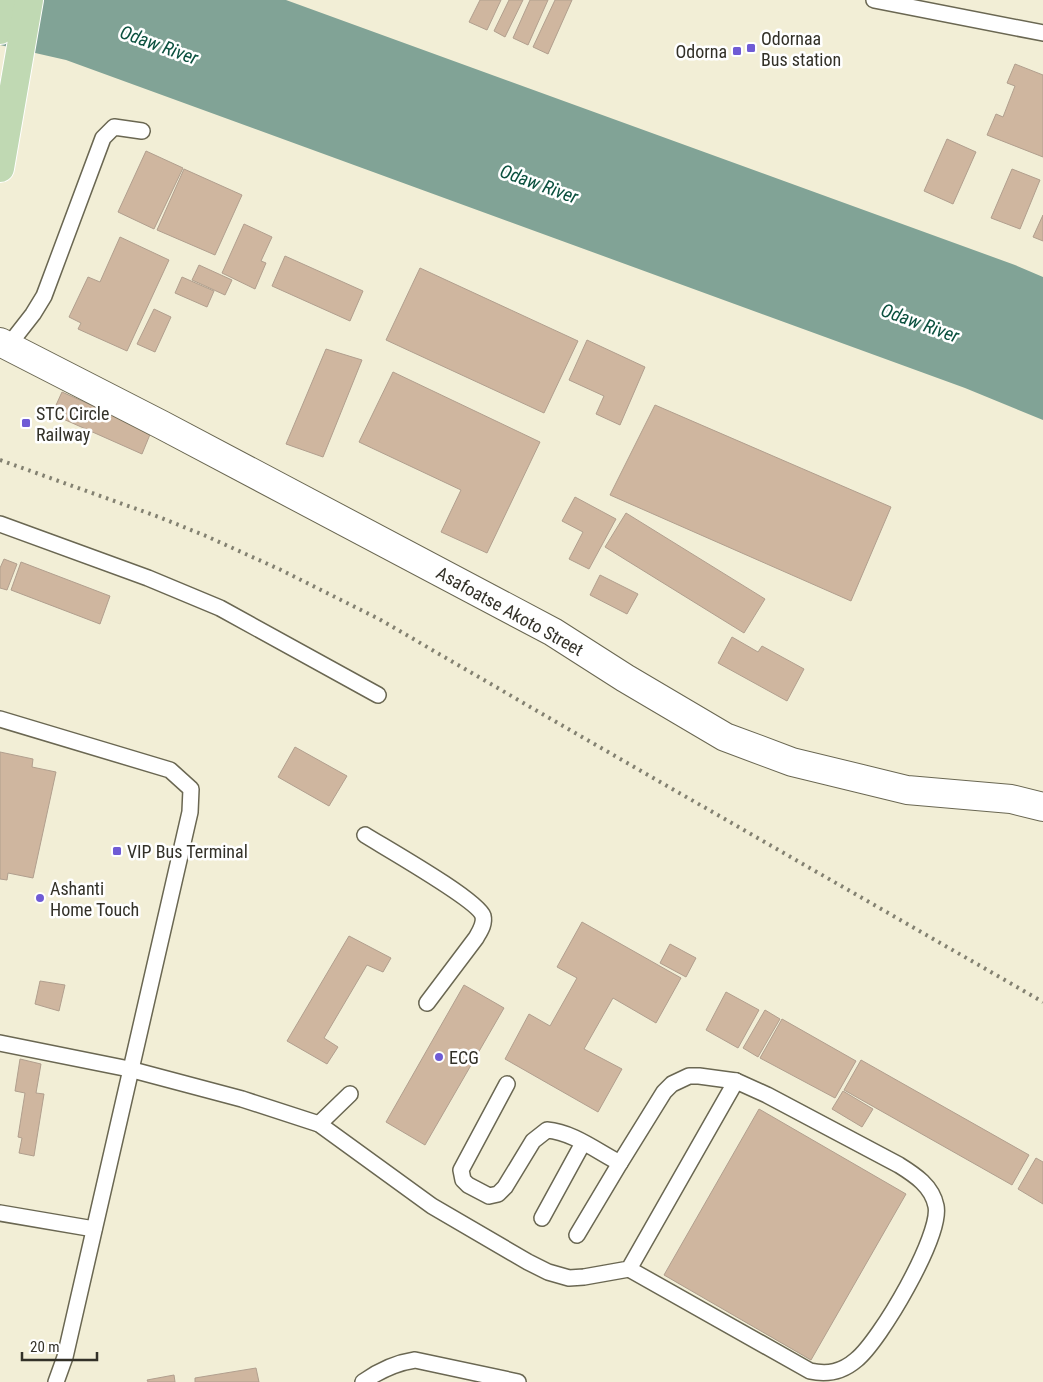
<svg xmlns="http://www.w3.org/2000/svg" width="1043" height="1382" font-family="'Roboto Condensed',sans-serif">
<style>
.water{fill:#81a396}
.building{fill:#cfb69f;stroke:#b19f8e}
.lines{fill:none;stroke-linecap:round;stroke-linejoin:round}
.service-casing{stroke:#6a6752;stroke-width:18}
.minor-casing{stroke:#6a6752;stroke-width:30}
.primary-casing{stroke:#fff;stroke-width:30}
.service{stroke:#fff;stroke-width:15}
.minor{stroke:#fff;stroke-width:28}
.primary{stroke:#c0d9b3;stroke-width:28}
.rail{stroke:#838171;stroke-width:4;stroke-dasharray:2.5 5;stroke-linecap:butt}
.poi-dot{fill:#6f5bd5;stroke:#fff;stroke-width:2}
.labels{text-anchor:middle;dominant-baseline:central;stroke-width:5;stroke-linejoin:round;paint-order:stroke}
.poi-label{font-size:18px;fill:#333128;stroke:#fff;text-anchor:start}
.street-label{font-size:18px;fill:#333128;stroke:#fff}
.water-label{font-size:19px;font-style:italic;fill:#0b513f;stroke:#fff}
</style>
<rect width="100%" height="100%" fill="#f2eed6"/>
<polygon class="water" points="0,0 286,0 1015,265 1043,277 1043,420 965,388 66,60 0,45"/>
<g class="building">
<polygon points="480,0 501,0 487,30 469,22"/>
<polygon points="509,0 523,0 505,37 494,31"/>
<polygon points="530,0 548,0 528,45 513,38"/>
<polygon points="555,0 572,0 548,54 533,47"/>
<polygon points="1015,64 1043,75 1043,157 987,135 996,114 1003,117 1015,86 1007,83"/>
<polygon points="947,139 976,152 953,204 924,191"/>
<polygon points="146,151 183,168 154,229 118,212"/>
<polygon points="184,169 242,195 215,255 157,230"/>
<polygon points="1012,169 1040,180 1020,229 991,218"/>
<polygon points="1043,215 1043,241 1033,237"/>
<polygon points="244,224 272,237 261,261 266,263 255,289 222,273"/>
<polygon points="120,237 169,260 127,351 78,329 81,323 69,317 88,277 100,282"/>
<polygon points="285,256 363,291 350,321 272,286"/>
<polygon points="199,265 232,280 225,295 192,280"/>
<polygon points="420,268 578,341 544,413 386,340"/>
<polygon points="182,277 214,291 207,307 175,293"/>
<polygon points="154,309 171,317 155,352 137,344"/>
<polygon points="587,340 645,367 620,425 596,414 604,396 569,380"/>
<polygon points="326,349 362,360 323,457 286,444"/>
<polygon points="393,372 540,442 487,553 441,532 461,490 359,442"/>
<polygon points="62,392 151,432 142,454 52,414"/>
<polygon points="655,405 891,507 851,601 610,495"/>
<polygon points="575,497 616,519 589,569 569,559 583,532 562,521"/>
<polygon points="626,513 765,599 744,633 605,547"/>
<polygon points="4,559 17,564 7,590 0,588 0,568"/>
<polygon points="21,562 110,596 100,624 11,590"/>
<polygon points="600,575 638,594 627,614 590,595"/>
<polygon points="732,637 758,652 762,646 804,669 787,701 718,663"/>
<polygon points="295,747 347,776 329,806 278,777"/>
<polygon points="0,752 33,759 32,767 56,772 33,878 8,873 7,880 0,879"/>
<polygon points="582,922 681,978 656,1023 613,998 584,1049 622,1069 598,1112 505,1059 529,1014 550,1026 577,978 557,967"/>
<polygon points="349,936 391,958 383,972 367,965 324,1038 338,1047 327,1064 287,1041"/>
<polygon points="670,944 696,958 686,977 660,963"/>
<polygon points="40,981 65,985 59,1011 35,1004"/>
<polygon points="464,985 504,1008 425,1145 386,1122"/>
<polygon points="726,992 759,1010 738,1048 706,1030"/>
<polygon points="765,1010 780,1019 758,1057 743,1048"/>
<polygon points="782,1019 856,1061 835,1098 760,1058"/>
<polygon points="20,1059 41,1064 36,1093 44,1094 34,1156 19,1153 22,1138 18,1137 25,1093 15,1091"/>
<polygon points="861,1060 1029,1155 1012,1185 844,1090"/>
<polygon points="843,1091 873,1109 862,1127 832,1109"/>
<polygon points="759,1109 906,1194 811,1360 664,1275"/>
<polygon points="1036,1158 1043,1162 1043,1204 1018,1189"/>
<polygon points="256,1368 259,1382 195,1382 195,1378"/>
<polygon points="174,1375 175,1382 148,1382 147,1380"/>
</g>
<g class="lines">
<g class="service-casing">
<g id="service">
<polyline points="874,0 1043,33"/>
<polyline points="8,346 33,314 44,296 103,138 114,127 142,131"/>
<polyline points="0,524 148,578 220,608 378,695"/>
<path d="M0,719L170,770L191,789L190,812C147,993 106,1175 65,1357L56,1382"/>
<path d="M365,835C384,847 478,900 483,916C485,924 480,931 476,938L427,1003"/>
<polyline points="0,1043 129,1069 242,1099 319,1124 432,1206 528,1262 548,1272 569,1278 584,1277 629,1269 736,1081"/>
<path d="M507,1084L461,1170L463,1180L468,1185L489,1196L498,1194L505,1187L533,1141L547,1130C573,1132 598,1152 620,1163L664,1092L672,1084L689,1076H699L736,1081L767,1095L899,1165C915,1175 932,1186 936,1206C942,1235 880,1341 856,1360C842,1372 828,1375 810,1371L629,1269"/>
<polyline points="319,1124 350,1094"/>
<polyline points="0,1213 94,1229"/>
<polyline points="542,1218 583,1143"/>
<polyline points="577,1235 620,1163"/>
<path d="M363,1382C380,1370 395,1363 415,1360L518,1382"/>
</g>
</g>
<g class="minor-casing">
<polyline id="minor" points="0,342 162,425 553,632 625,678 725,737 792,762 907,790 1011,799 1043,807"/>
</g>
<g class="primary-casing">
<g id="primary">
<polyline points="0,30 6,0"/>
<polyline points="0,168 29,0"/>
</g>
</g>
<use href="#service" class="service"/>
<use href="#minor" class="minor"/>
<use href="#primary" class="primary"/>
<polyline class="rail" points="0,460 159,517 206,536 281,570 379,619 582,737 1043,1002"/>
</g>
<g class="poi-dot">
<rect x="746" y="43" width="10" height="10" rx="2.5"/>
<rect x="732" y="46" width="10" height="10" rx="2.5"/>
<rect x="21" y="418" width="10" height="10" rx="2.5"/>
<rect x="112" y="846" width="10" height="10" rx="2.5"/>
<circle cx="40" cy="898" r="5"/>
<circle cx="439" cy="1057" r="5"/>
</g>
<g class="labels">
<g class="poi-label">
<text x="761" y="38">Odornaa<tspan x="761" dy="21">Bus station</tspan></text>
<text x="727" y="51" text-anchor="end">Odorna</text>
<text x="36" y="413">STC Circle<tspan x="36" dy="21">Railway</tspan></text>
<text x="127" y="851">VIP Bus Terminal</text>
<text x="50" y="888">Ashanti<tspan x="50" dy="21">Home Touch</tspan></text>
<text x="449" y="1057">ECG</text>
</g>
<g class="street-label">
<text transform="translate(510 611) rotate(29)">Asafoatse Akoto Street</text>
</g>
<g class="water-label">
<text transform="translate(159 45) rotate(20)">Odaw River</text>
<text transform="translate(539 184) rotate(20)">Odaw River</text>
<text transform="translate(920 323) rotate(20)">Odaw River</text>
</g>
</g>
<path d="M22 1352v8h75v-8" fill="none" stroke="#333128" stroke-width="2.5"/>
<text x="30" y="1352" font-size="15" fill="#333128" stroke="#ffffff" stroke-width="4" paint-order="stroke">20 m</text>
</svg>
